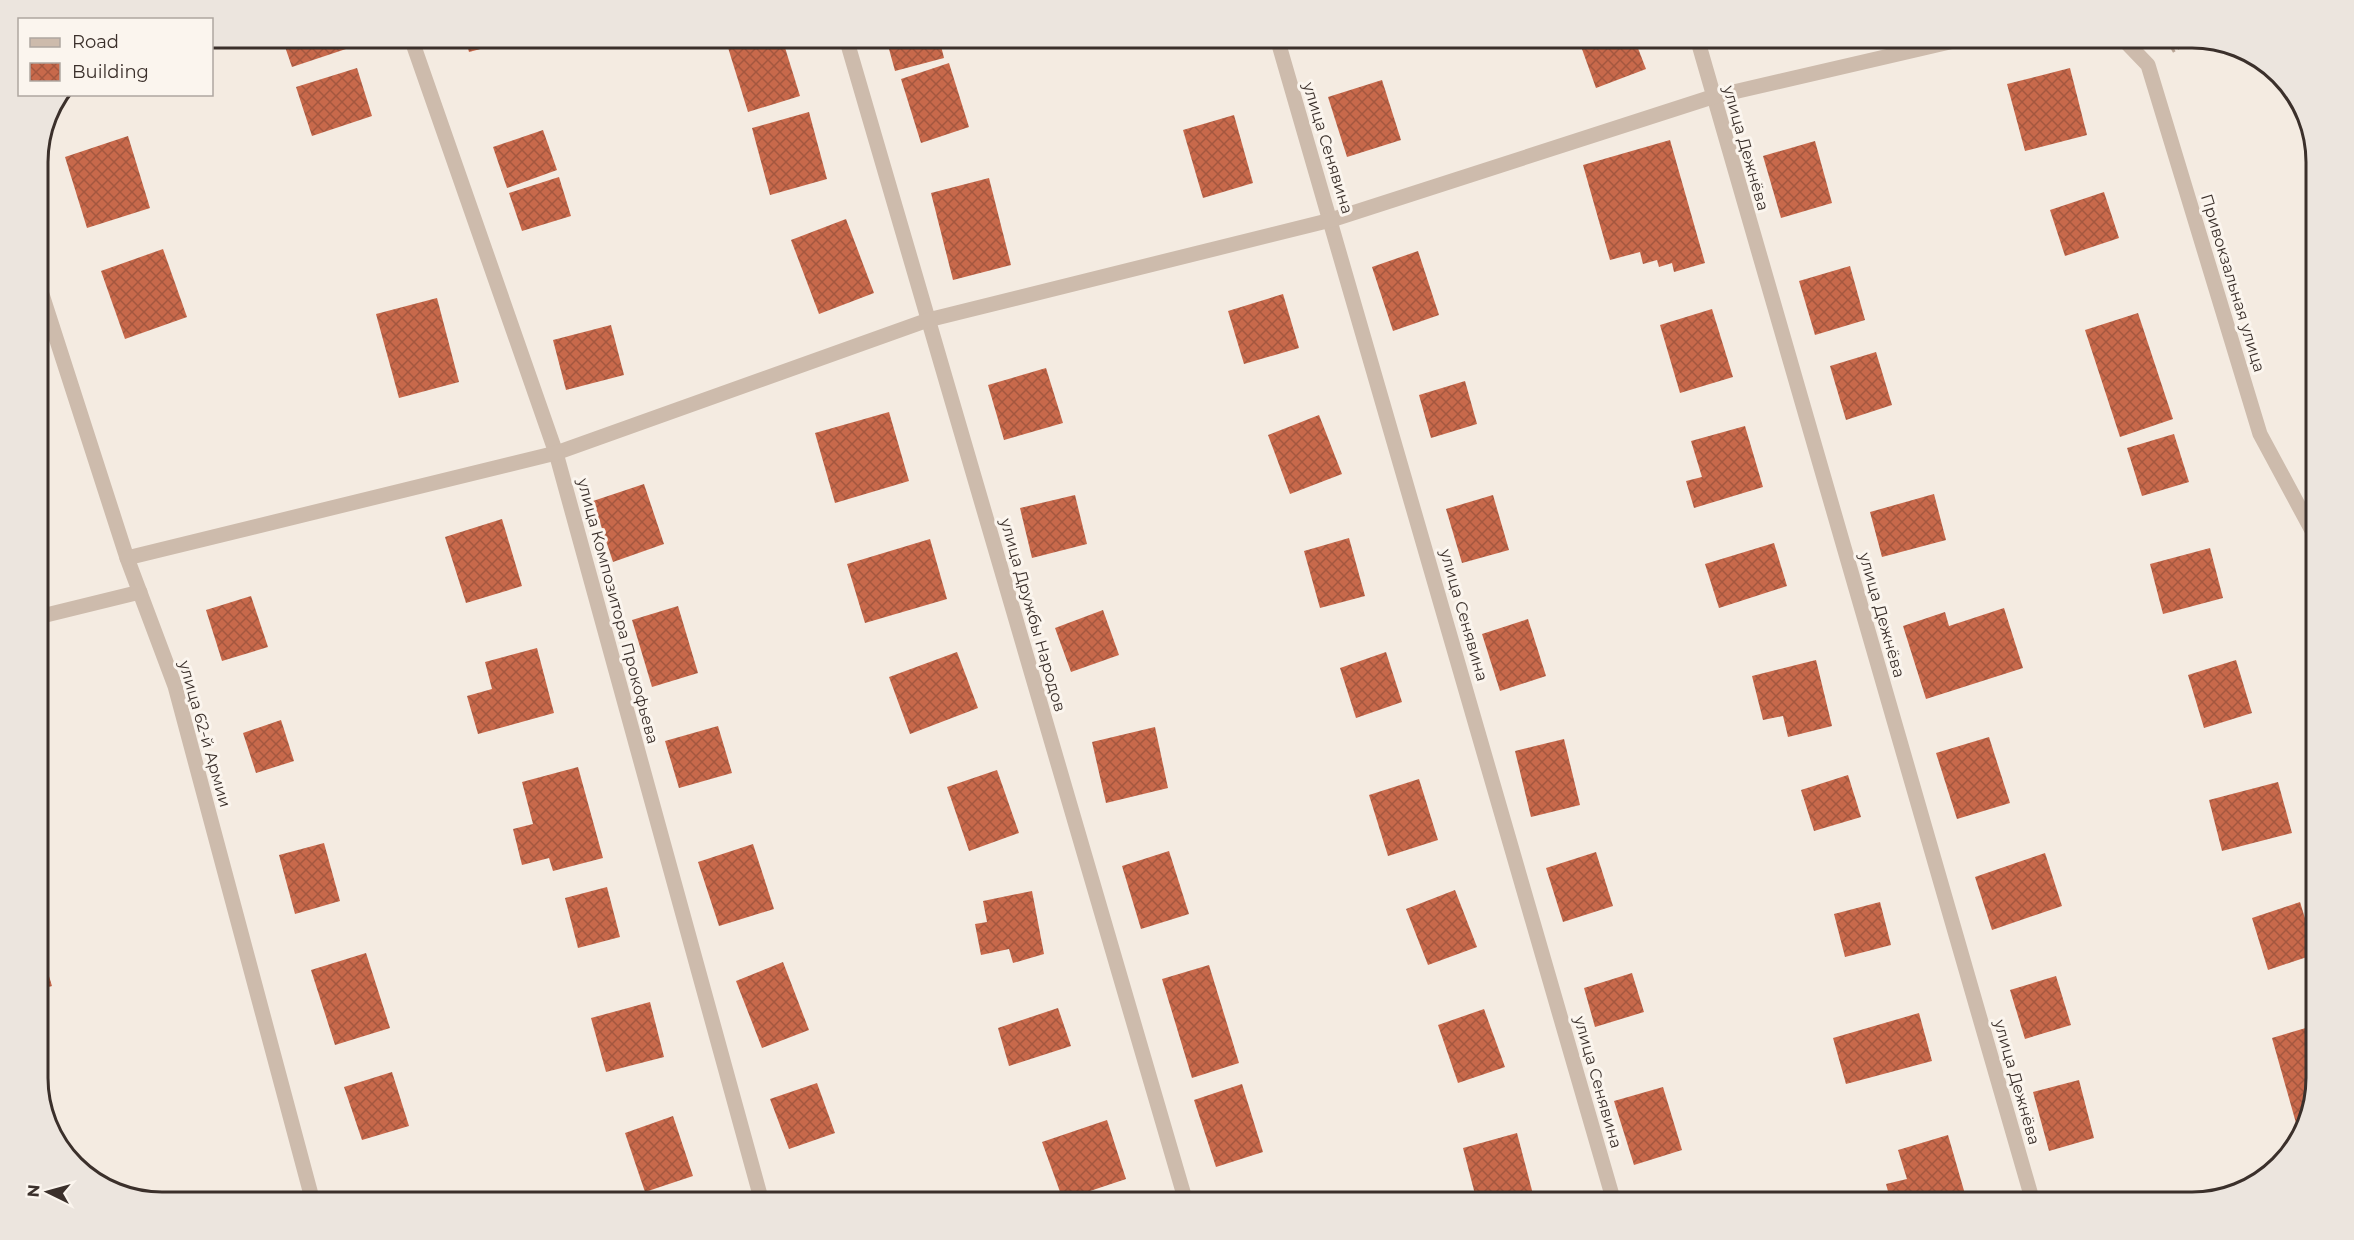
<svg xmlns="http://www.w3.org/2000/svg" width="2354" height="1240" font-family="Montserrat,sans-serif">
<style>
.building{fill:url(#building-cross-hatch)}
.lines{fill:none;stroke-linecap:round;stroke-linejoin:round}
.path{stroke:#b9a596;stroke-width:4;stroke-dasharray:3 3;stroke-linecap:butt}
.street{stroke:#cdbbac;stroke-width:15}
.labels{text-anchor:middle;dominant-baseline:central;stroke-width:6;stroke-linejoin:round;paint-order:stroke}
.street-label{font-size:16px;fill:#3b302b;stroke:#fbf5ee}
.rim{fill:none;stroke:#3b302b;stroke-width:3}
</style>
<defs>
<pattern id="building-cross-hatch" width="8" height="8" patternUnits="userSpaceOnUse" patternTransform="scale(1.5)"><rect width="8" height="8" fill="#c8694b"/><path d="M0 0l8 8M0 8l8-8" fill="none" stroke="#a4573f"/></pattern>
</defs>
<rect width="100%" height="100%" fill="#f4ebe1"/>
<g class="building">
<polygon points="282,38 349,38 352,47 292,67"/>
<polygon points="465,38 522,38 469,52"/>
<polygon points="725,38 782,38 800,96 748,112"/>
<polygon points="886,38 939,38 944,58 895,71"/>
<polygon points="1159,38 1191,38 1162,46"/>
<polygon points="1578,38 1634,38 1646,69 1596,88"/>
<polygon points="949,63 969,127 921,143 901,79"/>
<polygon points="357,68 372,116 312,136 296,87"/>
<polygon points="2070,68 2087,135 2025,151 2007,84"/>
<polygon points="1382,80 1401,140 1347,157 1328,97"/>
<polygon points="809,112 827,179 770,195 752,128"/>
<polygon points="1234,115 1253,183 1203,198 1183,130"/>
<polygon points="543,130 557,170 507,188 493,147"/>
<polygon points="128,136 150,208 87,228 65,157"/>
<polygon points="1670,140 1705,263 1674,272 1672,263 1659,267 1657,260 1643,264 1640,252 1610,260 1583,165"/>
<polygon points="1815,141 1832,203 1781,218 1763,156"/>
<polygon points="559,177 571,216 522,231 509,193"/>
<polygon points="989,178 1011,265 953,280 931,193"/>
<polygon points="2104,192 2119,238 2065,256 2050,210"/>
<polygon points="846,219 874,293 819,314 791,240"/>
<polygon points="163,249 187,317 125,339 101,271"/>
<polygon points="1418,251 1439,315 1393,331 1372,267"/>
<polygon points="1850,266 1865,320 1815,335 1799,281"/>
<polygon points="1283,294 1299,348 1244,364 1228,311"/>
<polygon points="437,298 459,382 399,398 376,314"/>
<polygon points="1712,309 1733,377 1680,393 1660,325"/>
<polygon points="2138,313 2173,419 2120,437 2085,330"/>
<polygon points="611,325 624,375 566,390 553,340"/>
<polygon points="1876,352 1892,405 1846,420 1830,366"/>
<polygon points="1046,368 1063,423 1004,440 988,385"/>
<polygon points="1465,381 1477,424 1431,438 1419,395"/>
<polygon points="889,412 909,481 835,503 815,433"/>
<polygon points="1319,415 1342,474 1290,494 1268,435"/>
<polygon points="1745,426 1763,487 1694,508 1686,481 1702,477 1691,441"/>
<polygon points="2174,434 2189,482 2142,496 2127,448"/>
<polygon points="644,484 664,544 613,562 593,501"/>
<polygon points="1934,494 1946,540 1882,557 1870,512"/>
<polygon points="1075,495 1087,544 1032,558 1020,508"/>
<polygon points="1493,495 1509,550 1462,563 1446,509"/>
<polygon points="502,519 522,586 466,603 445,537"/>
<polygon points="1349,538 1365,596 1320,608 1304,551"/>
<polygon points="930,539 947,599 865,623 847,564"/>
<polygon points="1774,543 1787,586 1719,608 1705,564"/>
<polygon points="2210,548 2223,598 2163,614 2150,564"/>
<polygon points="251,596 268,647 222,661 206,610"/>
<polygon points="678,606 698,673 652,687 632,620"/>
<polygon points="2004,608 2023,668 1926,699 1903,626 1945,612 1949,626"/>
<polygon points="1103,610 1119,655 1071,672 1055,628"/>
<polygon points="1528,619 1546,676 1500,691 1482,634"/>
<polygon points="537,648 554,713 478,734 467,696 492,689 485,662"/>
<polygon points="957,652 978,708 910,734 889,677"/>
<polygon points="1386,652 1402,702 1356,718 1340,668"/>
<polygon points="1816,660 1832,726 1788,737 1783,716 1763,720 1752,676"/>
<polygon points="2236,660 2252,713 2204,728 2188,675"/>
<polygon points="281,720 294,761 256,773 243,733"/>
<polygon points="718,726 732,773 679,788 665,741"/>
<polygon points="1155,727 1168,788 1106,803 1092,742"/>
<polygon points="1989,737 2010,803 1957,819 1936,753"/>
<polygon points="1564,739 1580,805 1531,817 1515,751"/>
<polygon points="578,767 603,858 553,871 549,858 522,865 513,829 533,824 522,782"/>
<polygon points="997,770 1019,833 969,851 947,787"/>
<polygon points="1848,775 1861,817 1814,831 1801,790"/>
<polygon points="1419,779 1438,840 1388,856 1369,795"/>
<polygon points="2278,782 2292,833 2222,851 2209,800"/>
<polygon points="324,843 340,901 295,914 279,855"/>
<polygon points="753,844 774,909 719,926 698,862"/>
<polygon points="1169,851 1189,914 1141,929 1122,866"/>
<polygon points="1596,852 1613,906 1563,922 1546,868"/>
<polygon points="2045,853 2062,906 1992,930 1975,877"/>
<polygon points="607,887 620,937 578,948 565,898"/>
<polygon points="1455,890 1477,947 1428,965 1406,909"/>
<polygon points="1032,891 1044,954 1013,963 1009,949 981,955 975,924 987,922 983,901"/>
<polygon points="1880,902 1891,945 1845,957 1834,914"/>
<polygon points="2300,902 2316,954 2268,970 2252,918"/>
<polygon points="38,940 52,986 38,990"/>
<polygon points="366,953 390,1028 335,1045 311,970"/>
<polygon points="783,962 809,1030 762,1048 736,981"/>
<polygon points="1209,965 1239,1063 1192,1078 1162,979"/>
<polygon points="1632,973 1644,1012 1595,1027 1584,988"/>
<polygon points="2056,976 2071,1025 2025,1039 2010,990"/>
<polygon points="650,1002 664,1057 606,1072 591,1018"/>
<polygon points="1058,1008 1071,1046 1009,1066 998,1028"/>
<polygon points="1484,1009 1505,1067 1458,1083 1438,1025"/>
<polygon points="1919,1013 1932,1061 1846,1084 1833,1038"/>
<polygon points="2316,1025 2316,1078 2306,1120 2296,1123 2272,1038"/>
<polygon points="392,1072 409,1126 362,1140 344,1087"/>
<polygon points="2079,1080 2094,1138 2049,1151 2033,1092"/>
<polygon points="817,1083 835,1133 789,1149 770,1099"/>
<polygon points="1242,1084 1263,1152 1216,1167 1194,1100"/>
<polygon points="1663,1087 1682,1150 1634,1165 1614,1101"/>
<polygon points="673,1116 693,1176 645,1192 625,1133"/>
<polygon points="1107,1120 1126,1179 1063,1200 1042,1142"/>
<polygon points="1517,1133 1535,1202 1477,1202 1463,1148"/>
<polygon points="1948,1135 1967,1201 1891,1202 1886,1184 1907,1179 1898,1150"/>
</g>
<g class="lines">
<polyline class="path" points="2172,51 2194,38"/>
<g class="street">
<polyline points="411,38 556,453 762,1202"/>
<polyline points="846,38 1186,1202"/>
<polyline points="1277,38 1614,1202"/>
<polyline points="1697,38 2033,1202"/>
<polyline points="2122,38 2148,65 2260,434 2316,538"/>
<polyline points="38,282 127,558 175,686 313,1202"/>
<polyline points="127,558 556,453 928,320 1331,220 1712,97 1967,38"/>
<polyline points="38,617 140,592"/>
</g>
</g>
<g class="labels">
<g class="street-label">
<text transform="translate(1328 148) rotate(73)">улица Сенявина</text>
<text transform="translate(1746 148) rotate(74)">улица Дежнёва</text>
<text transform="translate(2233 283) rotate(73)">Привокзальная улица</text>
<text transform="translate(618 611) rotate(75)">улица Композитора Прокофьева</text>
<text transform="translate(1033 615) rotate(74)">улица Дружбы Народов</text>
<text transform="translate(1464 615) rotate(74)">улица Сенявина</text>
<text transform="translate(1882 615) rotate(74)">улица Дежнёва</text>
<text transform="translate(205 734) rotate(74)">улица 62-й Армии</text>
<text transform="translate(1598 1082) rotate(74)">улица Сенявина</text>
<text transform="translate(2017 1082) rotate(74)">улица Дежнёва</text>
</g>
</g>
<path d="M0 0H2354V1240H0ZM162 48H2192A114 114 0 0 1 2306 162V1078A114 114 0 0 1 2192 1192H162A114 114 0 0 1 48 1078V162A114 114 0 0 1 162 48Z" fill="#ece5de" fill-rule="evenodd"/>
<path class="rim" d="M162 48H2192A114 114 0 0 1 2306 162V1078A114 114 0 0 1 2192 1192H162A114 114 0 0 1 48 1078V162A114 114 0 0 1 162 48Z"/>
<rect x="18" y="18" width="195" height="78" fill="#fbf5ee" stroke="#aea6a0" stroke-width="1.5"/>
<rect x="30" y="38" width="30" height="9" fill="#cdbbac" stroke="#aea6a0" stroke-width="1.5"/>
<text x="72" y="48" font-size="18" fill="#3b302b">Road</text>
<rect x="30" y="63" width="30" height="18" fill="url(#building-cross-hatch)" stroke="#aea6a0" stroke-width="1.5"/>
<text x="72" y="78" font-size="18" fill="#3b302b">Building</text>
<g transform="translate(48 1192) rotate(275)" stroke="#fbf5ee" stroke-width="4.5" paint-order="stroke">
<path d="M0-4.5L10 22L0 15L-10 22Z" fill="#3b302b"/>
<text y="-9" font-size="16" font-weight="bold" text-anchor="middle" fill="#3b302b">N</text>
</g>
</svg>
